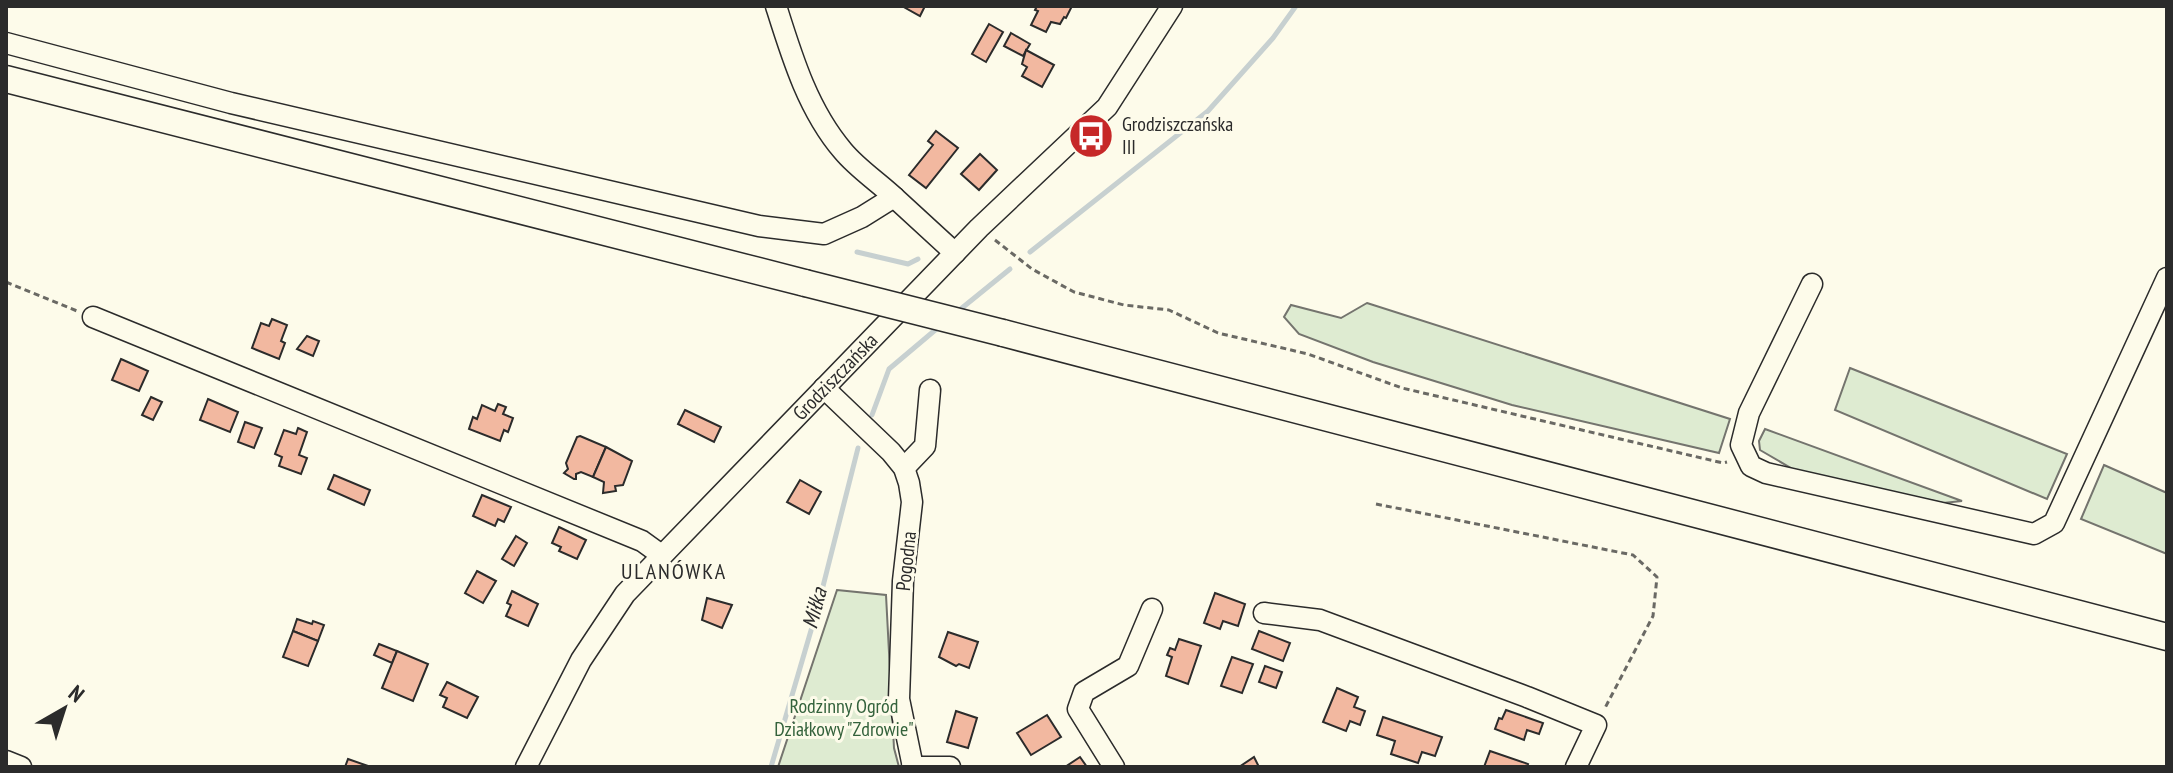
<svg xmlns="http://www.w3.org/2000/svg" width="2173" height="773" font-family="'PT Sans Narrow',sans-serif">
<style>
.green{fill:#deebd1;stroke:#74746e;stroke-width:2}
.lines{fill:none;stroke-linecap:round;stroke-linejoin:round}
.stream{stroke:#c7d0d0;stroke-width:5}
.building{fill:#f2b8a0;stroke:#2b2b2b;stroke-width:2}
.minor-casing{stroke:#2b2b2b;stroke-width:23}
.major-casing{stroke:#2b2b2b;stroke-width:29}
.path{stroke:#6a6964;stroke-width:3;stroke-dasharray:6 4;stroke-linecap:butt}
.minor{stroke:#fdfbea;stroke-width:20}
.major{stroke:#fdfbea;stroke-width:26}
.major-bridge-casing{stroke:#2b2b2b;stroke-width:29;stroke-linecap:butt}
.major-bridge{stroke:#fdfbea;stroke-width:26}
.labels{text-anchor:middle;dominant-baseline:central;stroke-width:6;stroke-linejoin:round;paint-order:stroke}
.poi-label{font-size:20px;fill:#2b2b2b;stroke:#fdfbea;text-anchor:start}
.street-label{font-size:20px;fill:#2b2b2b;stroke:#fdfbea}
.park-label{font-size:20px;fill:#34623c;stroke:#fdfbea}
.neighbourhood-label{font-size:22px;letter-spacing:2px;fill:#2b2b2b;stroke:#fdfbea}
.water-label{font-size:22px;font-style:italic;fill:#2b2b2b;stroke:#fdfbea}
</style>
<rect width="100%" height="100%" fill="#fdfbea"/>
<g class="green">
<polygon points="1367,303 1730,419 1719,453 1512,405 1373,362 1299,334 1284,317 1291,305 1341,318"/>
<polygon points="1850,368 2067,454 2047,499 1835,410"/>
<polygon points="1765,429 1962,501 1943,503 1796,471 1760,450 1759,441"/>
<polygon points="2104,465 2167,493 2167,554 2081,519"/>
<polygon points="837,590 886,595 894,748 899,767 778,767"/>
</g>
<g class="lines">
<g class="stream">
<polyline points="857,252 908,264 918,259"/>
<polyline points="1030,252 1208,111 1273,38 1296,6"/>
<polyline points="957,312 1010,269"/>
<polyline points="872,415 889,369 940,326"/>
<polyline points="771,767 817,610 858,448"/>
</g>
</g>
<g class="building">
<polygon points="902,6 925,6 920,16"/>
<polygon points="1037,6 1072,6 1066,18 1064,17 1060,24 1051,22 1046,32 1031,25 1038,11 1035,10"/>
<polygon points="989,24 1003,32 986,62 972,54"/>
<polygon points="1011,33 1030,44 1023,56 1004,46"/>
<polygon points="1026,50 1054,65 1042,87 1022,76 1027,67 1022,64"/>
<polygon points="936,131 958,148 926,188 909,175 933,145 928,141"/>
<polygon points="980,154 997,170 979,190 961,174"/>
<polygon points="272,319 287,325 281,341 285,343 279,359 252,348 261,323 269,326"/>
<polygon points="307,336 319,341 313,356 297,349"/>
<polygon points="121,359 148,371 139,391 112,380"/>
<polygon points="151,397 162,402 153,420 142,415"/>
<polygon points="208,399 238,412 230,432 200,420"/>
<polygon points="498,404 506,407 503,414 513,418 508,432 504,430 500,441 469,429 473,417 477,419 482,405 495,411"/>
<polygon points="685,410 721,427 714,442 678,424"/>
<polygon points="245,422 262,428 254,448 238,442"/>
<polygon points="298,428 307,432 299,455 307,458 301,474 279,466 282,457 275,454 284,430 296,434"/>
<polygon points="580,436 606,447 593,477 581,472 576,474 576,479 574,479 564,473 568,469 566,463 577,437"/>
<polygon points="606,447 632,461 623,485 615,486 616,491 603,493 604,482 593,477"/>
<polygon points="334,475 370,490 364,505 328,489"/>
<polygon points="800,480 821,492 809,514 787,502"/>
<polygon points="482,495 511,507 504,522 498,519 495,526 473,516"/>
<polygon points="559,527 586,540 577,559 559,551 561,547 552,543"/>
<polygon points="516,536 527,543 514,566 502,559"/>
<polygon points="477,571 496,581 483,603 465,593"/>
<polygon points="512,591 538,604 528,626 506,616 511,605 507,603"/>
<polygon points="1215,593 1245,604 1238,626 1223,621 1220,629 1204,623"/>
<polygon points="707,598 732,605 722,628 702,620"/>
<polygon points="297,619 312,624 313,621 324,625 318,641 293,631"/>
<polygon points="293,631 318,641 308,666 283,657"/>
<polygon points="1259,631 1290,643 1283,661 1252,649"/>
<polygon points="948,632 978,642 969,668 959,664 956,666 939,657"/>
<polygon points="1179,639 1201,646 1188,684 1166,676 1172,657 1167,655 1170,648 1175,650"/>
<polygon points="379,644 397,651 392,663 374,655"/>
<polygon points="397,651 428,664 413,701 382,688"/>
<polygon points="1232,657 1253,664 1242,693 1221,686"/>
<polygon points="1265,666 1282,672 1276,688 1259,682"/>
<polygon points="447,682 478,697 467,718 443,707 447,698 440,695"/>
<polygon points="1337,688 1358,697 1354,707 1365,711 1360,725 1350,721 1346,731 1323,722"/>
<polygon points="1506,710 1543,723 1539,734 1527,730 1524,740 1495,729 1499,718 1502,719"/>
<polygon points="956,711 977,718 968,748 947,742"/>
<polygon points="1047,715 1061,737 1031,755 1017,733"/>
<polygon points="1383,717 1442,737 1435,756 1422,752 1418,763 1391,754 1395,741 1377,735"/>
<polygon points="1490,751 1528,764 1527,767 1484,767"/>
<polygon points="1080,757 1087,767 1065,767"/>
<polygon points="1254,757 1259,767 1239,767"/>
<polygon points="348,759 368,766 367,767 345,767"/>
</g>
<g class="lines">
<g class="minor-casing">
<g id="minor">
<path d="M6,43L231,103L759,226L824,234L862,217L894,197C878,182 857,168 843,151C808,110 792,57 776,6"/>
<polyline points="894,197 955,253"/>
<polyline points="1812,284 1749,413 1741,445 1751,466 1766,473 2034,534 2054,523 2167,278"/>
<polyline points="93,317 642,541 660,554"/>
<polyline points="824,388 891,452 904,468 909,483 912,502 903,581 899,699 913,767"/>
<polyline points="904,468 925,446 930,390"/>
<polyline points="1264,613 1320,620 1527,697 1596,725 1576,767"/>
<polyline points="6,761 21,767"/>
<path id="s1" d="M526,767L581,660L625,594L979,228L1107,107L1172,6"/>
<polyline points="912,767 950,767"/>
<polyline points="1114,767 1078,709 1084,692 1128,666 1152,609"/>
</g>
</g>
<g class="major-casing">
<g id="major">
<polyline points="6,79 805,283"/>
<polyline points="1003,333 2167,637"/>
</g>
</g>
<g class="path">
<polyline points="995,240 1032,269 1074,292 1124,305 1169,310 1218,333 1308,354 1402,388 1723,463 1727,462"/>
<polyline points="6,282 77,311"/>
<polyline points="1376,504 1633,555 1657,577 1653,616 1605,708"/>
</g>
<use href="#minor" class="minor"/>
<use href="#major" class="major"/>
<g class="major-bridge-casing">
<polyline id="major-bridge" points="805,283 1003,333"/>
</g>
<use href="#major-bridge" class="major-bridge"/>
</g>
<defs>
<g id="bus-disc" transform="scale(2.3)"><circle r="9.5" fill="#c62828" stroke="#fdfbea"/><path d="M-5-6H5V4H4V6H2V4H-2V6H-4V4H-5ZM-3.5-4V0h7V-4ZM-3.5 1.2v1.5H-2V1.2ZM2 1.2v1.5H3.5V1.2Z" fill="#fff"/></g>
</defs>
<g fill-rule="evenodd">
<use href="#bus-disc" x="1091" y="136"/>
</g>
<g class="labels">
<g class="poi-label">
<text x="1122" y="124">Grodziszczańska<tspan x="1122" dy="23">III</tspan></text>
</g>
<g class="street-label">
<text stroke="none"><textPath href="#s1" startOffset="502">Grodziszczańska</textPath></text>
<text transform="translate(906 561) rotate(-84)">Pogodna</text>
</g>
<g class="park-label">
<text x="844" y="706">Rodzinny Ogród<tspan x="844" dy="23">Działkowy "Zdrowie"</tspan></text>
</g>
<g class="neighbourhood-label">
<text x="674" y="571">ULANÓWKA</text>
</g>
<g class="water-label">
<text transform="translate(814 608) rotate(-75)">Miłka</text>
</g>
</g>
<rect width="2173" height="773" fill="none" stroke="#2b2b2b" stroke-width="16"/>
<g transform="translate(64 709) rotate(39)" stroke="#fdfbea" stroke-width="6" paint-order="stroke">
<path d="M0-6L14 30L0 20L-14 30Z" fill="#2b2b2b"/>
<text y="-12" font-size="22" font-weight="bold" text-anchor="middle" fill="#2b2b2b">N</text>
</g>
</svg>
